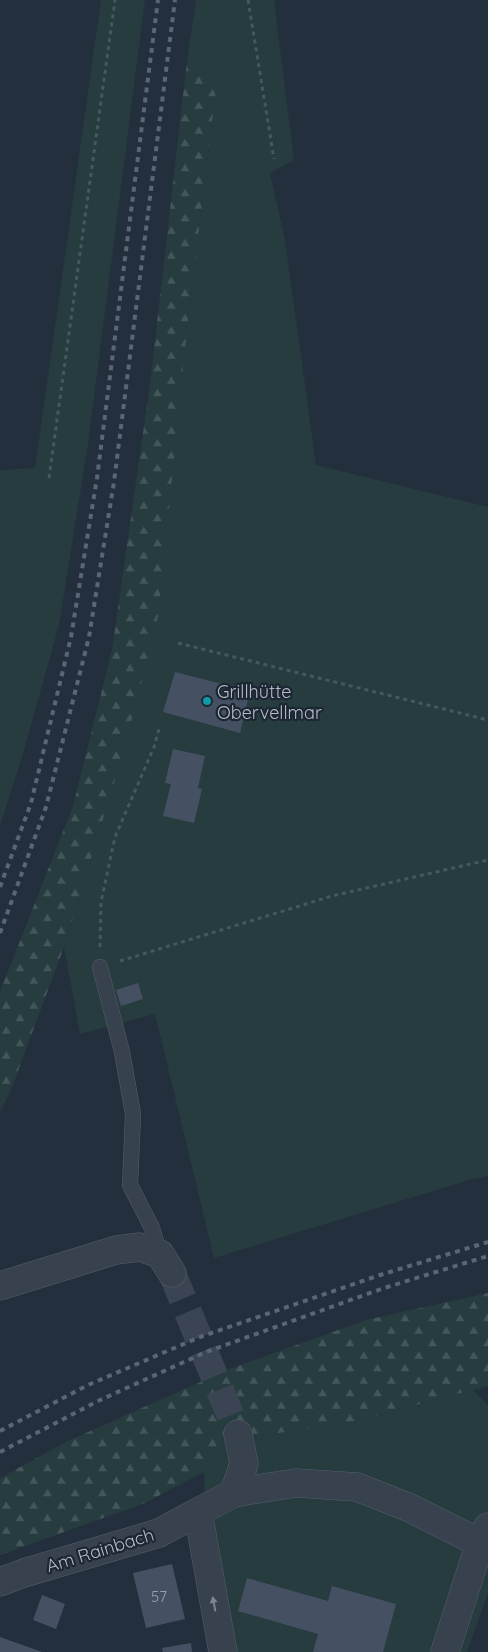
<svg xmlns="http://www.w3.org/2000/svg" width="488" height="1652" font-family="Quicksand,sans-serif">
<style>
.green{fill:#263c3f}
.forest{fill:url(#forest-firs)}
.building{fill:#455162}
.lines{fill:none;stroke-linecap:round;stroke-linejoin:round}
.minor-tunnel{stroke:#3a4453;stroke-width:28;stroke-dasharray:28 14;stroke-linecap:butt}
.service-casing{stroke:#565f6c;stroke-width:16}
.minor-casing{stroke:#565f6c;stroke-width:29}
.tertiary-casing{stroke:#565f6c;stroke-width:29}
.path{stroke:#44595c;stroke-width:3;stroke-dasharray:4 4;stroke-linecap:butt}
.service{stroke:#38414e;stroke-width:15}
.minor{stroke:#38414e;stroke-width:28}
.tertiary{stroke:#38414e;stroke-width:28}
.rail{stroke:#5a6575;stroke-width:4;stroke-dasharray:5 5;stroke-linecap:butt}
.oneway{fill:#7c8592}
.culture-dot{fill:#0f9aa8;stroke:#1d2633;stroke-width:2}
.labels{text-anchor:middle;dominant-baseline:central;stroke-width:4.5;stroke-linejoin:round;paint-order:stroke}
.number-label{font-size:15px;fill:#98a1af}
.poi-label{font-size:18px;fill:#b4bcc9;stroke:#1d2633;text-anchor:start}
.street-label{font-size:18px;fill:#b4bcc9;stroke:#1d2633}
</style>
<defs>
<pattern id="forest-firs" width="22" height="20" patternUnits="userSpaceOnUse" patternTransform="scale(1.25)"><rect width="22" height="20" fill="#263c3f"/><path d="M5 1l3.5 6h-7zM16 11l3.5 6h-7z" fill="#435659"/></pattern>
</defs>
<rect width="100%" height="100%" fill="#242f3e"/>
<g class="green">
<polygon points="101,0 145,0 88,444 59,625 22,757 0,826 0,470 35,468"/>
<polygon points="196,0 274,0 294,160 270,173 285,240 316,465 488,507 488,1176 469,1180 214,1258 155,1014 80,1034 64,947 124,750 188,320 217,81 187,61"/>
<polygon points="473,1390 488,1405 488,1593 467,1652 230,1652 205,1510 204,1472 226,1441 356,1421"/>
</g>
<g class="forest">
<polygon points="187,61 217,81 188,320 158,617 124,750 64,947 9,1095 0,1111 0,992 73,806 112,650 150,384"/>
<polygon points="488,1293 488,1386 356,1421 226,1441 204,1472 145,1503 0,1555 0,1478 68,1441 227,1370 366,1320"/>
</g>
<g class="building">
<polygon points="175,672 250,691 240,733 163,712"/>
<polygon points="173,749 205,756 198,788 202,789 194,823 163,816 171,784 165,783"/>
<polygon points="138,983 143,999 121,1006 116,990"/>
<polygon points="172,1564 185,1619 146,1628 133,1573"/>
<polygon points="247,1578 328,1601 332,1586 396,1604 383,1652 313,1652 318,1634 238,1611"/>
<polygon points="42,1595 65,1604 56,1629 33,1620"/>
<polygon points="0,1637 42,1652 0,1652"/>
<polygon points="191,1643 192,1652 163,1652 162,1648"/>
</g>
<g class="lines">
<polyline class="minor-tunnel" points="172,1273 238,1434"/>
<g class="service-casing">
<polyline id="service" points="100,967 122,1052 133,1114 130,1185 152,1228 160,1254"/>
</g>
<g class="minor-casing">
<g id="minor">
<polyline points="0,1286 116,1250 140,1247 160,1254 172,1273"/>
<polyline points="234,1493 244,1464 238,1434"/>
<polyline points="0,1582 24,1573 159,1533 198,1512"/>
<polyline points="223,1652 198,1512 234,1493 251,1490 296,1483 357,1487 410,1508 480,1543"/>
</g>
</g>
<g class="tertiary-casing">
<polyline id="tertiary" points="445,1652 480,1543 488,1527"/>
</g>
<g class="path">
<polyline points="248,0 274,159"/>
<polyline points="49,478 115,0"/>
<polyline points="178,643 488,720"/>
<polyline points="100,947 101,902 115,837 154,747 159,729"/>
<polyline points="120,961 332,896 488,860"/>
</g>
<use href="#service" class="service"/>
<use href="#minor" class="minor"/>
<use href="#tertiary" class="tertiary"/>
<g class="rail">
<polyline points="0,887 31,803 71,637 97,478 158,0"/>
<polyline points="0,933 46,807 89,637 114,482 175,0"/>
<polyline points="0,1431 88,1385 200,1337 380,1275 488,1242"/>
<polyline points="0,1452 98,1401 206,1352 384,1288 488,1256"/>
</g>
</g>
<defs><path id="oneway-solid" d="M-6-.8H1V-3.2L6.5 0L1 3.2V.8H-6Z" transform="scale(1.25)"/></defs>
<use class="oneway" href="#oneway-solid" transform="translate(214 1604) rotate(-101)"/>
<circle class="culture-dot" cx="207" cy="701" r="5"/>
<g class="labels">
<g class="number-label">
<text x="159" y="1596">57</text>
</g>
<g class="poi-label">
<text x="217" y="691">Grillhütte<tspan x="217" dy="21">Obervellmar</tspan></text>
</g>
<g class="street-label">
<text transform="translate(100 1550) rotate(-17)">Am Rainbach</text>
</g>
</g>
</svg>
